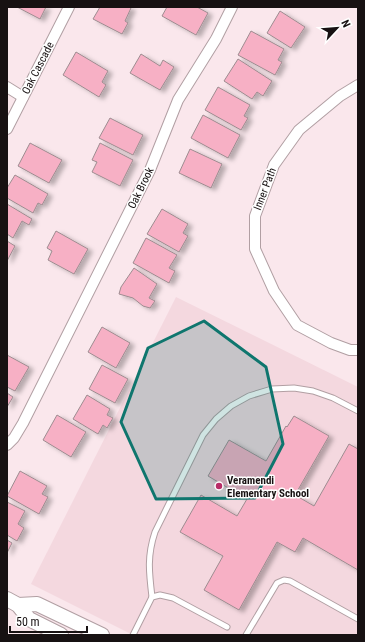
<svg xmlns="http://www.w3.org/2000/svg" width="365" height="642" font-family="'Roboto Condensed',sans-serif">
<style>
.built{fill:#f4d8df}
.building{fill:#f7b0c5;stroke:#9d8c90;filter:url(#shadow)}
.lines{fill:none;stroke-linecap:round;stroke-linejoin:round}
.lane-casing{stroke:#b19fa3;stroke-width:7}
.street-casing{stroke:#b19fa3;stroke-width:12}
.secondary-casing{stroke:#b19fa3;stroke-width:16}
.lane{stroke:#fff;stroke-width:5}
.street{stroke:#fff;stroke-width:10}
.secondary{stroke:#fff;stroke-width:14}
.marked{fill:#0f766e;fill-opacity:0.2;stroke:#0f766e;stroke-width:3;stroke-linejoin:round}
.poi-dot{fill:#b82d68;stroke:#fff;stroke-width:1.5}
.labels{text-anchor:middle;dominant-baseline:central;stroke-width:3;stroke-linejoin:round;paint-order:stroke}
.street-label{font-size:11px;fill:#171112;stroke:#fff}
.poi-label{font-size:11px;font-weight:bold;fill:#171112;stroke:#fff;text-anchor:start}
</style>
<defs>
<filter id="shadow"><feDropShadow dx="4.5" dy="2.5" stdDeviation="2" flood-color="#0004"/></filter>
</defs>
<rect width="100%" height="100%" fill="#fae7ec"/>
<polygon class="built" points="176,297 358,387 358,635 133,635 31,584"/>
<g class="building">
<polygon points="17,7 46,7 40,19"/>
<polygon points="100,7 128,7 131,8 125,21 128,23 122,34 93,19"/>
<polygon points="167,7 197,7 208,13 196,35 162,16"/>
<polygon points="280,11 305,27 291,48 267,33"/>
<polygon points="251,31 284,49 278,60 282,62 275,75 238,55"/>
<polygon points="76,52 108,71 102,82 106,85 99,97 63,75"/>
<polygon points="141,54 160,66 163,60 174,67 160,90 130,73"/>
<polygon points="238,59 272,81 263,96 257,92 252,99 224,81"/>
<polygon points="218,87 250,105 244,116 248,118 241,130 205,110"/>
<polygon points="203,115 240,135 228,158 191,138"/>
<polygon points="110,118 143,135 133,155 99,138"/>
<polygon points="30,143 62,160 49,183 18,166"/>
<polygon points="100,143 133,160 120,186 92,172 97,162 92,160"/>
<polygon points="190,149 222,164 211,188 179,173"/>
<polygon points="15,175 48,194 42,205 38,203 33,213 7,198 7,188"/>
<polygon points="7,204 32,219 29,225 22,221 13,238 7,234"/>
<polygon points="162,209 188,224 183,233 188,236 179,252 147,234"/>
<polygon points="56,231 88,249 74,274 48,260 52,251 47,248"/>
<polygon points="146,238 177,255 169,268 175,271 169,283 133,263"/>
<polygon points="7,241 15,246 7,261"/>
<polygon points="134,268 157,284 149,298 155,301 150,308 143,306 133,298 119,294 121,287"/>
<polygon points="102,327 130,343 116,368 88,352"/>
<polygon points="7,355 29,367 15,391 7,387"/>
<polygon points="102,365 128,379 115,403 89,389"/>
<polygon points="7,393 13,397 7,407"/>
<polygon points="87,395 110,409 107,415 113,418 107,428 103,425 98,434 73,419"/>
<polygon points="57,415 86,432 71,457 43,440"/>
<polygon points="294,416 329,436 295,495 314,506 349,444 358,449 358,570 303,538 295,552 277,542 239,610 204,590 223,556 180,532 201,495 237,516 247,499 208,476 229,440 266,461 286,426 287,427"/>
<polygon points="20,471 47,486 42,494 48,497 39,514 7,496"/>
<polygon points="7,502 25,511 18,524 24,528 17,541 7,535"/>
<polygon points="7,540 12,543 7,553"/>
</g>
<g class="lines">
<g class="lane-casing">
<g id="lane">
<path d="M152,597C149,572 147,556 155,532L203,435L216,419L231,406L249,396L272,389L294,388L313,391L333,398L358,411"/>
<polyline points="133,635 152,597 160,595 173,598 227,627"/>
<polyline points="246,635 277,583 284,580 290,581 358,619"/>
</g>
</g>
<g class="street-casing">
<g id="street">
<polyline points="358,85 340,96 299,130 274,165 255,216 255,249 274,291 297,325 331,343 350,350 358,350"/>
<polyline points="7,87 23,97"/>
<polyline points="7,129 69,7"/>
<polyline points="7,445 14,438 23,423 150,170 178,100 216,39 232,7"/>
</g>
</g>
<g class="secondary-casing">
<g id="secondary">
<polyline points="7,599 18,605 29,619 61,635"/>
<polyline points="18,605 37,604 102,635"/>
</g>
</g>
<use href="#lane" class="lane"/>
<use href="#street" class="street"/>
<use href="#secondary" class="secondary"/>
</g>
<path class="marked" d="M204,321L266,367L283,444L255,498L156,499L121,422L148,348Z"/>
<circle class="poi-dot" cx="219" cy="486" r="4"/>
<g class="labels">
<g class="street-label">
<text transform="translate(38 68) rotate(-63)">Oak Cascade</text>
<text transform="translate(141 188) rotate(-64)">Oak Brook</text>
<text transform="translate(265 189) rotate(-69)">Inner Path</text>
</g>
<g class="poi-label">
<text x="227" y="480">Veramendi<tspan x="227" dy="13">Elementary School</tspan></text>
</g>
</g>
<rect width="365" height="642" fill="none" stroke="#171112" stroke-width="16"/>
<g transform="translate(337 28) rotate(64)" stroke="#ffffff" stroke-width="3" paint-order="stroke">
<path d="M0-3L7 15L0 10L-7 15Z" fill="#171112"/>
<text y="-6" font-size="11" font-weight="bold" text-anchor="middle" fill="#171112">N</text>
</g>
<path d="M10 626v6h77v-6" fill="none" stroke="#171112" stroke-width="2"/>
<text x="16" y="626" font-size="12" fill="#171112" stroke="#ffffff" stroke-width="3" paint-order="stroke">50 m</text>
</svg>
